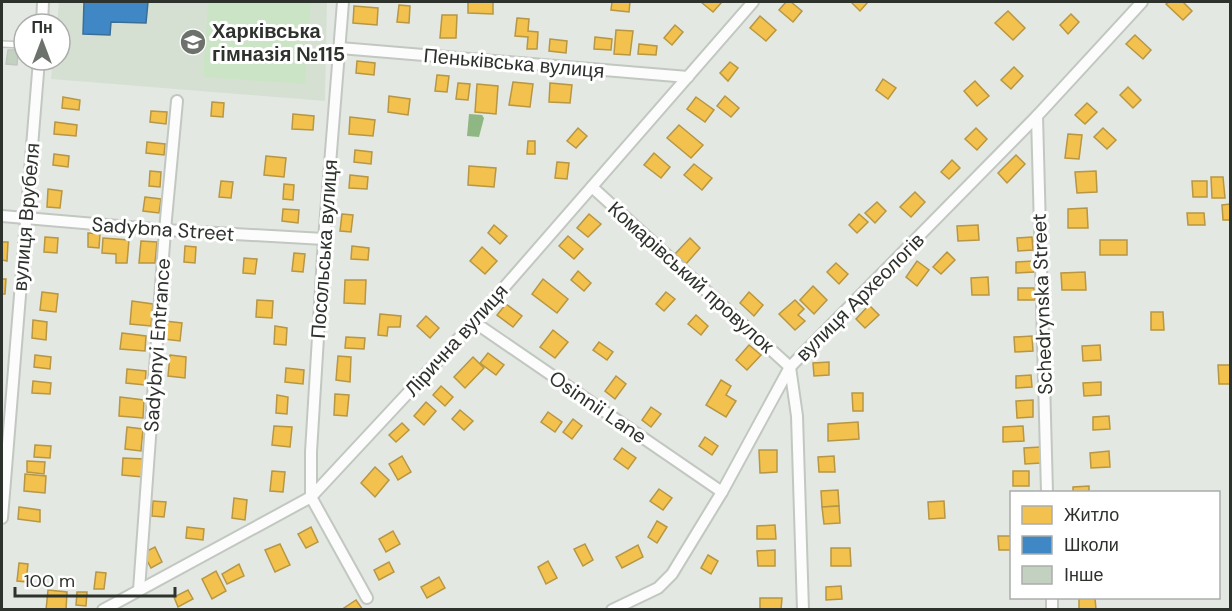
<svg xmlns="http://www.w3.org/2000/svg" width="1232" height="611" font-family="'DM Sans',sans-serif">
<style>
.built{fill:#d5e0d2}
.green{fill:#cce4c6}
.water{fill:#8fb784}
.homes{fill:#f2c14e;stroke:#b79644;stroke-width:1.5}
.schools{fill:#3f88c5;stroke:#3a6e97;stroke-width:1.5}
.building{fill:#c3d1c0;stroke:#c1c6c0;stroke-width:1.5}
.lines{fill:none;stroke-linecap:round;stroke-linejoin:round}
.service-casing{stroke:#c2c7c1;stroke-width:8}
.minor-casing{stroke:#c2c7c1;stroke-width:14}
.service{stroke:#fbfcfb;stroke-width:5}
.minor{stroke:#fbfcfb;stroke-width:10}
.labels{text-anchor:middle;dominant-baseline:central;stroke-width:6;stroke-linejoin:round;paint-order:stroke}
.poi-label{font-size:20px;font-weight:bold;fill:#2e322d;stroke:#fff;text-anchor:start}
.street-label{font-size:20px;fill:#2e322d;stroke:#fff}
</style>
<rect width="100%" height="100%" fill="#e3e9e2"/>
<polygon class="built" points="59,2 327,2 325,101 51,79 53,60 60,60 60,24 57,24"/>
<polygon class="green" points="208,2 311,2 305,84 203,77"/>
<polygon class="water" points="469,114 482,115 484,118 479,137 467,136"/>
<g class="homes">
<polygon points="468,2 493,2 493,14 468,13"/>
<polygon points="612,2 630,2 629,12 611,10"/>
<polygon points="701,2 722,2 713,12"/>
<polygon points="786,2 791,2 802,11 793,22 779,10"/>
<polygon points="851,2 868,2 860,11"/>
<polygon points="1169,2 1183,2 1192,11 1183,20 1166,4"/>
<polygon points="399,5 410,6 409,23 397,22"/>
<polygon points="354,6 378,8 377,25 353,23"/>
<polygon points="1008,11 1025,28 1013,40 995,23"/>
<polygon points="1071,14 1079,22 1068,34 1060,25"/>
<polygon points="442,15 457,15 456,38 440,38"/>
<polygon points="760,16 776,30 766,41 750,28"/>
<polygon points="517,18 529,19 528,31 538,32 537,49 527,49 528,37 515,36"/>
<polygon points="675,25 683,32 672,45 664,38"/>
<polygon points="616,30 633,31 630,55 614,54"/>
<polygon points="1135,35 1151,50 1143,59 1126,44"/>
<polygon points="595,37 612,39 611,50 594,49"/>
<polygon points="550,39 567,41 566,53 549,51"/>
<polygon points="639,44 657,46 656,55 638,54"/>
<polygon points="357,61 375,63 374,75 356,73"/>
<polygon points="730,62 738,68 728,81 720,73"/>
<polygon points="1014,67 1023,76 1011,89 1001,80"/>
<polygon points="437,75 449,76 447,92 435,91"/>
<polygon points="883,79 896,88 888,99 876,90"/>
<polygon points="975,81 989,96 977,106 964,91"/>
<polygon points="513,82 533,84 530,107 509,105"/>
<polygon points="458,83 470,84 468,100 456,99"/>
<polygon points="550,83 572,85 570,103 549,102"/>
<polygon points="477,84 498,86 496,114 475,112"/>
<polygon points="1128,87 1141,100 1133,108 1120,95"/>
<polygon points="389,96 410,99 408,115 388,112"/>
<polygon points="725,96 739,108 731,117 717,106"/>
<polygon points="63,97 80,100 79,110 62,108"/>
<polygon points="696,97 714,110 705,122 687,109"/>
<polygon points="212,102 224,103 223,117 211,116"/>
<polygon points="1087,103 1097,112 1085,124 1075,115"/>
<polygon points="151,111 167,112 166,124 150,122"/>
<polygon points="293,114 314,116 313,130 292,129"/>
<polygon points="350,117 375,120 373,136 349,134"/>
<polygon points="55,122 77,125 76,136 54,134"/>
<polygon points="679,125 703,145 691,158 667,138"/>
<polygon points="578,128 587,136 576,148 567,141"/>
<polygon points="976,128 987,139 977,150 965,139"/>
<polygon points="1103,128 1116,140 1107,149 1094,137"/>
<polygon points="1068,134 1082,135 1079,159 1065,158"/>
<polygon points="528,141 535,141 535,154 527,154"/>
<polygon points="147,142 165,144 164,155 146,153"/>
<polygon points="355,150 372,152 371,164 354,162"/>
<polygon points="654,153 670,167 661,178 644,165"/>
<polygon points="54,154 69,156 68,167 53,165"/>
<polygon points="1016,155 1025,164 1007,183 998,173"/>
<polygon points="266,156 286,158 284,177 264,175"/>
<polygon points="952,160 960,168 949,179 941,172"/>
<polygon points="557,162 569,163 567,179 555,178"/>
<polygon points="694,164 712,178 702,190 684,175"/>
<polygon points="469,166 496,168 494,187 468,185"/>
<polygon points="150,171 161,172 160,187 149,186"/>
<polygon points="1096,171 1097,192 1077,193 1075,172"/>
<polygon points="350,175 368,177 367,189 349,188"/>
<polygon points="1211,177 1223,177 1225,198 1212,198"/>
<polygon points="221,181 233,182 231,198 219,197"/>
<polygon points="1192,181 1207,181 1207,197 1193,197"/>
<polygon points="284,184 294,185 293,200 283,199"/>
<polygon points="48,189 62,191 60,208 47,207"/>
<polygon points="915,192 925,202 911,217 900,207"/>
<polygon points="145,197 161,199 159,213 143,211"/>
<polygon points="877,202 886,211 875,223 865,213"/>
<polygon points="1230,204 1230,220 1223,220 1222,205"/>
<polygon points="1087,208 1088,228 1068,228 1068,209"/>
<polygon points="283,209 299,210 298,223 282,221"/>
<polygon points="1187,213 1204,213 1205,225 1188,225"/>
<polygon points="342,214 353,215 351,232 340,231"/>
<polygon points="589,214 601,224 588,237 577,228"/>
<polygon points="859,214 868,222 857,233 849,225"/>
<polygon points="494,225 507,236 500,244 488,233"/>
<polygon points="978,225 979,240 958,241 957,226"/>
<polygon points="88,233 100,234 99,248 88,247"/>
<polygon points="568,236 583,249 574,259 559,246"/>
<polygon points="45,237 58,238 57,253 44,252"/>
<polygon points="1032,237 1033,250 1018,251 1017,238"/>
<polygon points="103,238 129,240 127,263 116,263 116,254 102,253"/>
<polygon points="690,238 700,248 686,264 675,254"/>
<rect x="1100" y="240" width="27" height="15"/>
<polygon points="141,241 157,242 155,263 139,263"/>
<polygon points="2,242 8,242 7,261 2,260"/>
<polygon points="185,246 196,247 195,263 184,262"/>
<polygon points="352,246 369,248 368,260 351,259"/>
<polygon points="482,247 497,261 485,274 470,261"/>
<polygon points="947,252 955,260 941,274 933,267"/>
<polygon points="294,253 305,254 303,272 292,271"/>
<polygon points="244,258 257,259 255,274 243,273"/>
<polygon points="917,261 929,270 917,286 906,277"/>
<polygon points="1033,261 1034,272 1016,273 1016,262"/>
<polygon points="836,263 848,274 839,284 827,272"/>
<polygon points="578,271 591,283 584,291 571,280"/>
<polygon points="1085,272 1086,290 1062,290 1061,273"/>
<polygon points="988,277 989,295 972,295 971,278"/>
<polygon points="2,279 6,279 5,294 2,294"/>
<polygon points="543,279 568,299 557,313 532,294"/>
<polygon points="345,280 366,280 365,304 344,303"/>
<polygon points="813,286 827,300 814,314 800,300"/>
<polygon points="1018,288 1034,288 1035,300 1018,300"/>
<polygon points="42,292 58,294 56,312 40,310"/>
<polygon points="666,292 675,299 664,311 656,304"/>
<polygon points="749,292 763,305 754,316 740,303"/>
<polygon points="257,300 273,301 272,318 256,317"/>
<polygon points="795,300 804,309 798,315 805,321 795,330 779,314"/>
<polygon points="132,301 153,304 151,326 130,324"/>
<polygon points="506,304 522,316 513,327 497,315"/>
<polygon points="869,305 879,315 865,328 856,319"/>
<polygon points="1151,312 1163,312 1164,330 1151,330"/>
<polygon points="380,314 401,316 400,327 388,327 387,336 378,335"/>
<polygon points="696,315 708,326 701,335 688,324"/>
<polygon points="426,316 439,328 430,338 417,326"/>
<polygon points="33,320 47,322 46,340 32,338"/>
<polygon points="165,321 182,323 180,341 164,339"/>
<polygon points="275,326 287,328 286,345 274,344"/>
<polygon points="553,330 568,342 555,358 540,347"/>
<polygon points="122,333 146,336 145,351 120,349"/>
<polygon points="1032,336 1033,351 1015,352 1014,337"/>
<polygon points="346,337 365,338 364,349 345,348"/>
<polygon points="599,342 613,352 607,360 593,350"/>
<polygon points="749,345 761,355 747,370 736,360"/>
<polygon points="1100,345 1101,360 1083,361 1082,346"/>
<polygon points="488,353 504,365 496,375 480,363"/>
<polygon points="35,355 51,357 50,369 34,367"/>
<polygon points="170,355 186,357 185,378 168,376"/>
<polygon points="338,356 351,357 350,382 336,380"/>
<polygon points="473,357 484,368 465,388 454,377"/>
<polygon points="829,362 829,375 814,376 813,363"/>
<polygon points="1218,365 1230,365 1230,384 1219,384"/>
<polygon points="286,368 304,370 303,384 285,382"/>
<polygon points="127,369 146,371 145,385 126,383"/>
<polygon points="1031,375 1032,387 1016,388 1016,376"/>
<polygon points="616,376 626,384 615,399 605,391"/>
<polygon points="721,380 731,386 726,395 736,401 726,417 706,405"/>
<polygon points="33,381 51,383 50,394 32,393"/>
<polygon points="1101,382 1101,395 1084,396 1083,383"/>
<polygon points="441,386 453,397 445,406 433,395"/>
<polygon points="852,393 863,393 863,411 853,411"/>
<polygon points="335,394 349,395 347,416 334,415"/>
<polygon points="277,395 288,397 287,414 276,413"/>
<polygon points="120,397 144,400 143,418 119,416"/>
<polygon points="1033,400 1033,417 1017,418 1016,401"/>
<polygon points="426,402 436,411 424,425 414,416"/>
<polygon points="651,407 661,414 651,427 642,420"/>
<polygon points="460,410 473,421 464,430 452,419"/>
<polygon points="548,412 562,422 555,432 541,422"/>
<polygon points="1109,416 1110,429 1093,430 1093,417"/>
<polygon points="573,419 582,426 572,439 563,432"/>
<polygon points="858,422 859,439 828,441 828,424"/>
<polygon points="402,423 409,430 396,442 389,435"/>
<polygon points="274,426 292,427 290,447 272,445"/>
<polygon points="1023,426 1024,441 1003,442 1003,427"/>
<polygon points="127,427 143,429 141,451 125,449"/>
<polygon points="705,437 718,446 712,455 699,446"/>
<polygon points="35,445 51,446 50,458 34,457"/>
<polygon points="1040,447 1041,463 1025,464 1024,448"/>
<polygon points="622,448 636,458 628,469 614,459"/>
<polygon points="759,450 777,450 777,472 760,473"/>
<polygon points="1109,451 1110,467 1091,468 1090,453"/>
<polygon points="402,456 411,472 398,480 389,464"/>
<polygon points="834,456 835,472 819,472 818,457"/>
<polygon points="123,458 144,459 143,477 122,475"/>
<polygon points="27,461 45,462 44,474 27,472"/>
<polygon points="375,467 389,480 375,497 361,483"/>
<polygon points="272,471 285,472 283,492 270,491"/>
<rect x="1013" y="471" width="16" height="15"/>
<polygon points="25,474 46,476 45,493 24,491"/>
<polygon points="1089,486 1089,492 1073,492 1073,487"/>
<polygon points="659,489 672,498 663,510 650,501"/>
<polygon points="838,490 839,506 822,507 821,491"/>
<polygon points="234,498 247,500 245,520 232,518"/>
<polygon points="153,501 166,502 164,517 152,516"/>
<polygon points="944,501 945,518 929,519 928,502"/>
<polygon points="839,506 840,523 824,524 822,507"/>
<polygon points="19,507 40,510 40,522 18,519"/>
<polygon points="657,521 667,527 657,543 648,537"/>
<polygon points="775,525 776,539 757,539 757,526"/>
<polygon points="187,527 204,529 203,540 186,538"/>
<polygon points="311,527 318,542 306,548 298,534"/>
<polygon points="393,531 400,544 386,552 379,539"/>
<polygon points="998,536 1012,536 1012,550 999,550"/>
<polygon points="280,544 290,565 275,572 265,550"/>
<polygon points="585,544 593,560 583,566 574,549"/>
<polygon points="638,545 643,557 622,568 616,557"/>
<polygon points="155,547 162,562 151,568 143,553"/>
<polygon points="831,548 850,548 851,566 831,566"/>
<polygon points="775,550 775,566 758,566 757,551"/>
<polygon points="708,555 718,561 711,574 701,568"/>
<polygon points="548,561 557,578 546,584 538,567"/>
<polygon points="389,562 394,572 379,580 374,570"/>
<polygon points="19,563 28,564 26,582 17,581"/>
<polygon points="239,564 244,576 227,584 222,574"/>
<polygon points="216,571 226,591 212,599 202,579"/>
<polygon points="96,572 106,573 104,589 94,589"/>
<polygon points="439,577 445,588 427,598 421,587"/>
<polygon points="841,586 842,599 826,600 826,587"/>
<polygon points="48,590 67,592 66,610 46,610"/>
<polygon points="188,590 193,599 178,607 174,597"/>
<polygon points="77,592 87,592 86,606 76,605"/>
<polygon points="760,598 782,598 781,610 760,610"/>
<polygon points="1079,598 1095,598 1096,609 1079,610"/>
<polygon points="356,600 363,610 341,610"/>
</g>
<polygon class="schools" points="84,2 148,2 146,23 111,22 110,35 83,34"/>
<polygon class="building" points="8,50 18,50 17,65 6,64"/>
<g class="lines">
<g class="service-casing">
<polyline id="service" points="2,44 24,45"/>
</g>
<g class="minor-casing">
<g id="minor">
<polyline points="343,2 324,239 311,452 311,497 367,598"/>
<polyline points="42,24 43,2"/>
<polyline points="340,48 688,77"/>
<polyline points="1037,116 1047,492"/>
<polyline points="592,187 790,367 797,416 803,610"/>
<polyline points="2,216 165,230 324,239"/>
<polyline points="474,322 722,492"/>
<polyline points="2,518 39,60"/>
<polyline points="139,590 165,230 177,101"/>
<polyline points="1052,598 1052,610"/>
<polyline points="103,610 311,497 474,322 753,2"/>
<polyline points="612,610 658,588 672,574 722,492 790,367 1037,116 1142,2"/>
</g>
</g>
<use href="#service" class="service"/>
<use href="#minor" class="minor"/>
</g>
<defs>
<g id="school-disc" transform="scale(1.35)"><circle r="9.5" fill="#6d726c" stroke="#fff"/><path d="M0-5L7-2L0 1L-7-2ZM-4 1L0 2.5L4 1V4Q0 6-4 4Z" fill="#fff"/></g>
</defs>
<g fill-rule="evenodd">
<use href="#school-disc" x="193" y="42"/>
</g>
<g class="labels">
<g class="poi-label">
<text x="212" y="31">Харківська<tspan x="212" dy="23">гімназія №115</tspan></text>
</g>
<g class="street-label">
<text transform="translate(514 63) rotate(5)">Пеньківська вулиця</text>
<text transform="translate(26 217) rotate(-85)">вулиця Врубеля</text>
<text transform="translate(163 229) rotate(4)">Sadybna Street</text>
<text transform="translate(324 249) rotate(-86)">Посольська вулиця</text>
<text transform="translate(691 277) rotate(42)">Комарівський провулок</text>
<text transform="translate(860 297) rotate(-45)">вулиця Археологів</text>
<text transform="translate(1042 304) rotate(-92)">Schedrynska Street</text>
<text transform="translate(456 340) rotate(-48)">Лірична вулиця</text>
<text transform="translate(157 345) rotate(-86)">Sadybnyi Entrance</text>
<text transform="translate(598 407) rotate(34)">Osinnii Lane</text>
</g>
</g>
<rect width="1232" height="611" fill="none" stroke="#2e322d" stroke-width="6"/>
<rect x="1010" y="491" width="210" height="108" fill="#ffffff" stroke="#abadab" stroke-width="1.5"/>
<rect x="1022" y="506" width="30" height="18" fill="#f2c14e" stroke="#abadab" stroke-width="1.5"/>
<text x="1064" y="521" font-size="18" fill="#2e322d">Житло</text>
<rect x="1022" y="536" width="30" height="18" fill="#3f88c5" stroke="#abadab" stroke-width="1.5"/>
<text x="1064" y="551" font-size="18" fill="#2e322d">Школи</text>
<rect x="1022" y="566" width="30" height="18" fill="#c3d1c0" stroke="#abadab" stroke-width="1.5"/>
<text x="1064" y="581" font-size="18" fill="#2e322d">Інше</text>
<g transform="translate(42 42)"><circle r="28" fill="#ffffff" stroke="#abadab" stroke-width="1.5"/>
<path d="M0-4.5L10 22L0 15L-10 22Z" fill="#6d726c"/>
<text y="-9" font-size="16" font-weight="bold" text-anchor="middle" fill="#2e322d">Пн</text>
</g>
<path d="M15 587v9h160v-9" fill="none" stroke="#2e322d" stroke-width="3"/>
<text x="24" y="587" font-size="18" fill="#2e322d" stroke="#ffffff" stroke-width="4.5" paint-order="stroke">100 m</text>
</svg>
